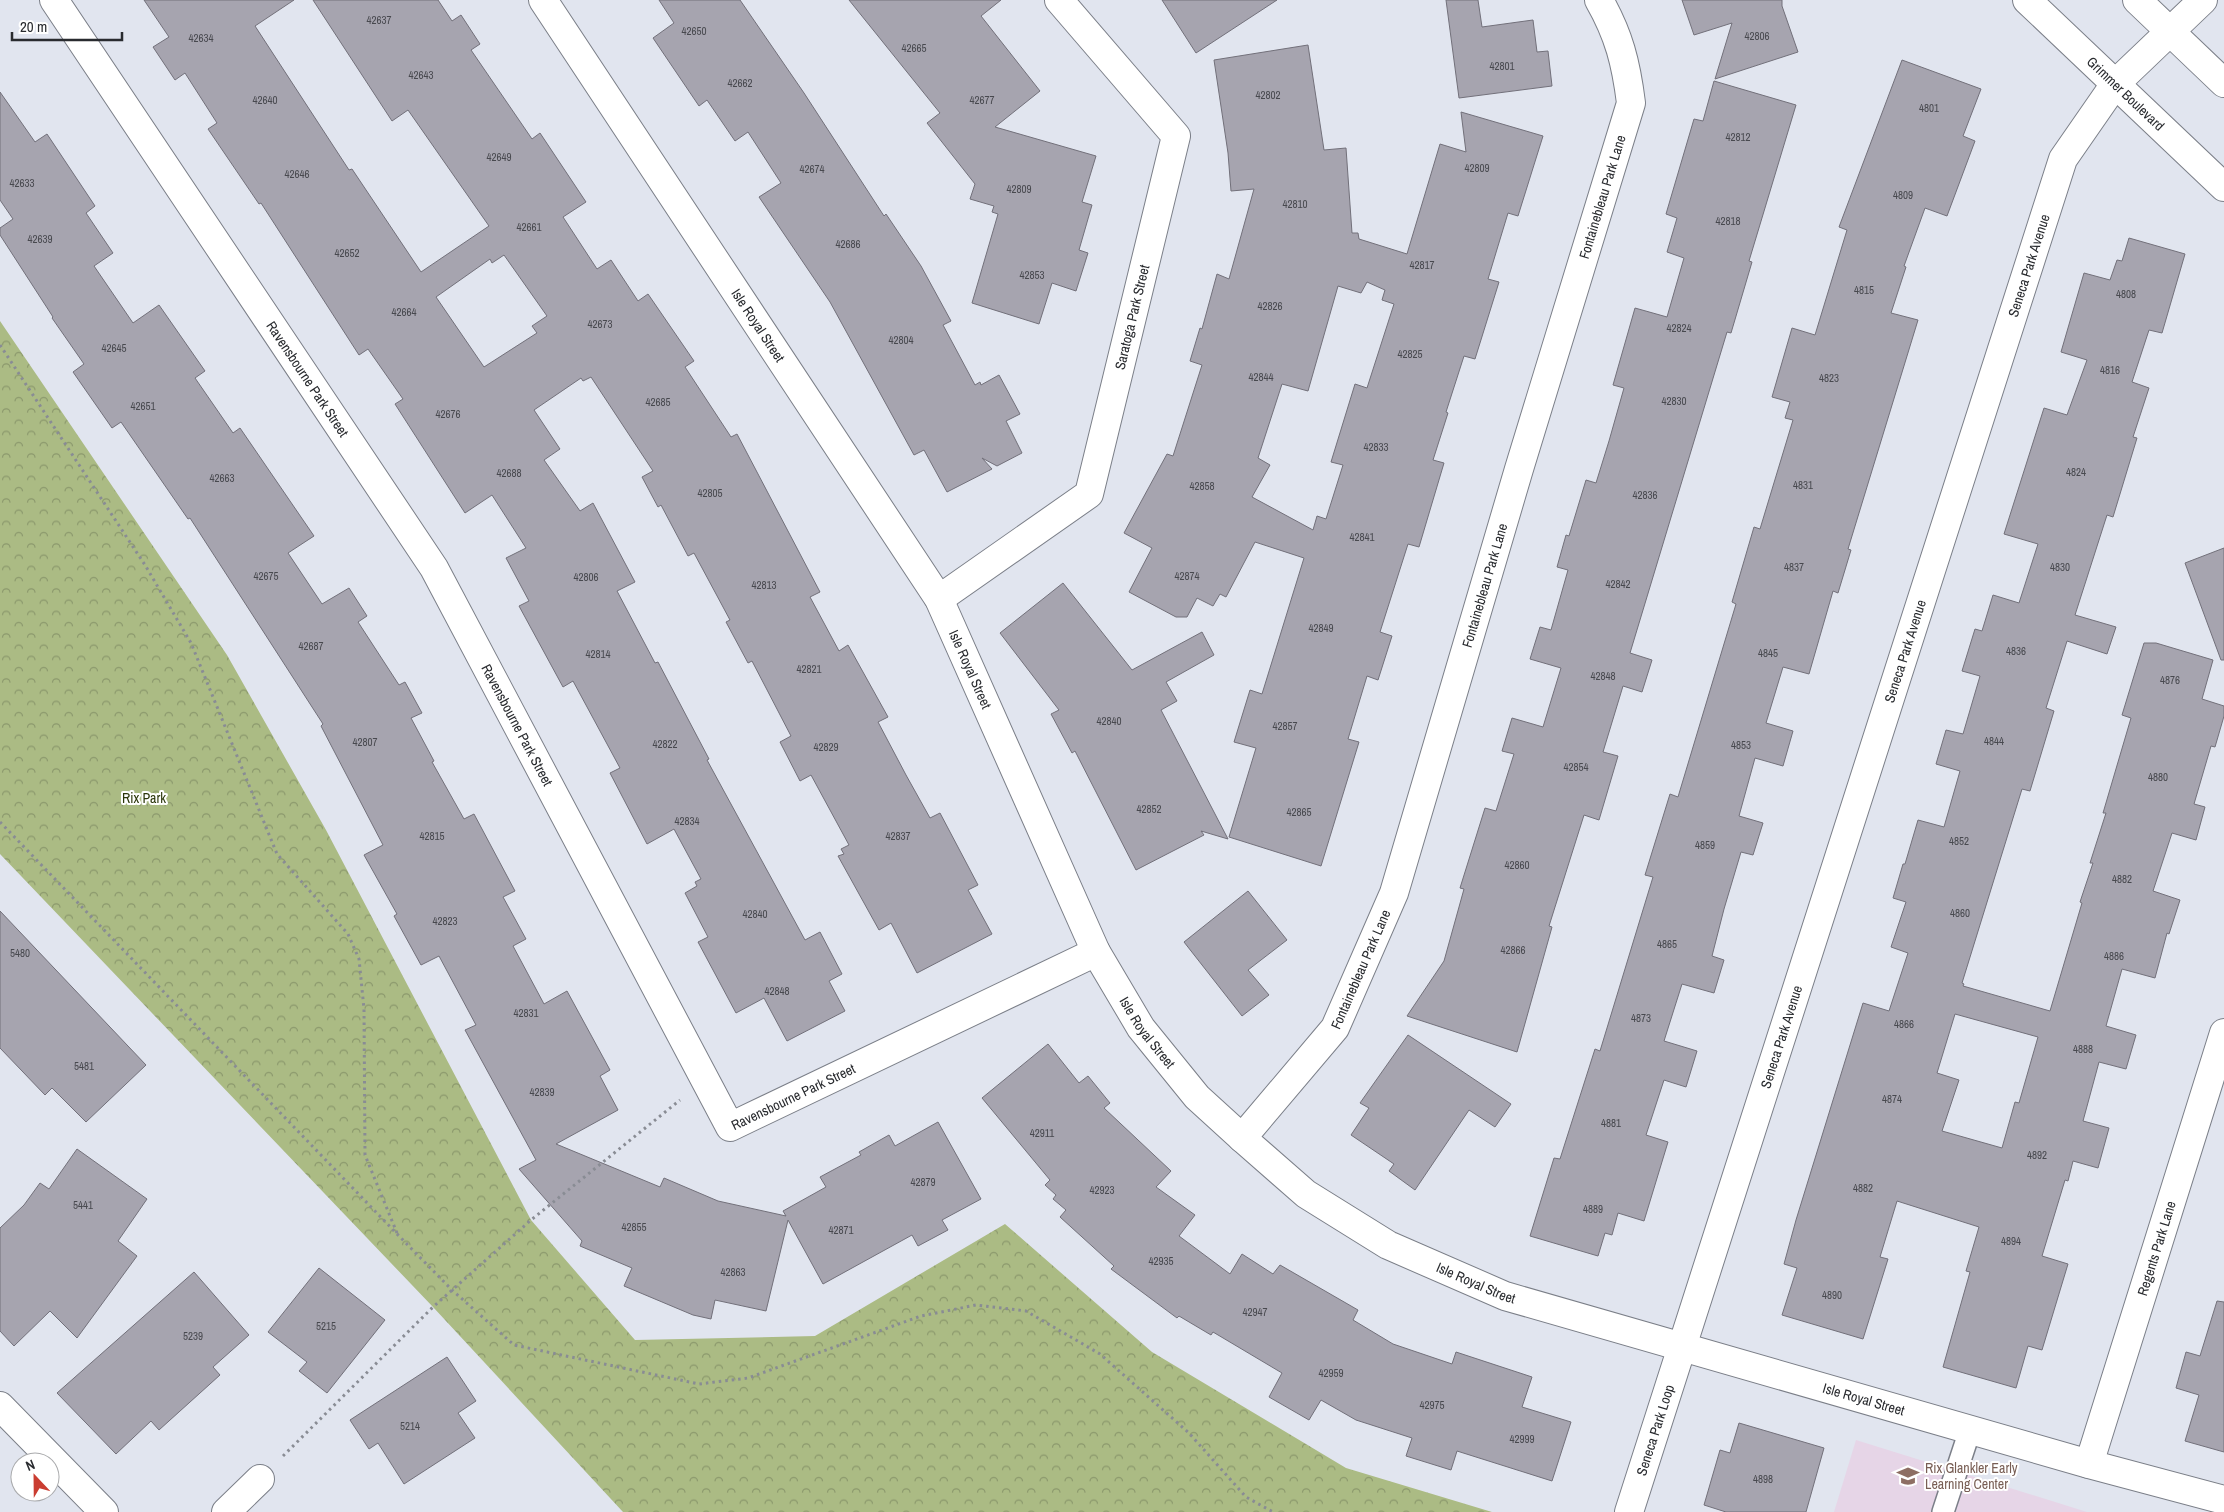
<svg xmlns="http://www.w3.org/2000/svg" width="2224" height="1512" font-family="'Archivo Narrow',sans-serif">
<style>
.education{fill:#e6d5e7}
.park{fill:url(#park-crowns)}
.building{fill:#a6a4af;stroke:#72707a;fill-rule:evenodd}
.lines{fill:none;stroke-linecap:round;stroke-linejoin:round}
.service-casing{stroke:#7b7f88;stroke-width:24}
.minor-casing{stroke:#7b7f88;stroke-width:30}
.secondary-casing{stroke:#7b7f88;stroke-width:30}
.path{stroke:#898c94;stroke-width:3;stroke-dasharray:2.5 4;stroke-linecap:butt}
.service{stroke:#fff;stroke-width:21}
.minor{stroke:#fff;stroke-width:28}
.secondary{stroke:#fff;stroke-width:28}
.labels{text-anchor:middle;dominant-baseline:central;stroke-width:4;stroke-linejoin:round;paint-order:stroke}
.number-label{font-size:11px;fill:#48494f}
.street-label{font-size:14px;fill:#292b2f;stroke:#fff}
.park-label{font-size:14px;fill:#2b360a;stroke:#fff}
.education-label{font-size:14px;fill:#785e54;stroke:#fff;text-anchor:start}
</style>
<defs>
<pattern id="park-crowns" width="20" height="18" patternUnits="userSpaceOnUse" patternTransform="scale(1.25)"><rect width="20" height="18" fill="#abbb84"/><path d="M2 6a3 3 0 1 1 6 0M12 15a3 3 0 1 1 6 0" fill="none" stroke="#8b986c"/></pattern>
</defs>
<rect width="100%" height="100%" fill="#e1e5ef"/>
<polygon class="education" points="1856,1440 2087,1512 1834,1512"/>
<polygon class="park" points="0,321 227,655 326,830 531,1220 635,1340 815,1336 1005,1224 1152,1352 1346,1468 1492,1512 623,1512 433,1307 0,854"/>
<g class="building">
<path d="M144,0H294L255,26L349,170L352,169L421,272L489,226L408,110L392,121L313,0H438L452,21L461,15L480,44L471,50L532,139L540,133L586,202L563,217L597,269L611,260L638,301L648,294L694,361L685,367L731,437L737,434L820,592L810,597L839,651L848,645L888,717L878,722L906,775L930,818L940,813L978,885L968,890L992,934L917,973L891,923L879,930L838,856L844,854L841,849L849,845L811,775L800,781L780,742L791,736L752,661L748,663L726,622L730,620L694,553L688,556L661,505L658,507L642,477L653,471L591,377L583,381L581,378L534,410L560,449L544,460L580,511L593,503L635,582L617,591L655,663L658,662L709,759L707,760L805,940L820,932L842,974L829,981L845,1011L787,1041L764,998L736,1013L698,942L708,937L685,893L697,886L695,882L701,879L674,829L647,844L610,773L620,768L573,681L563,687L519,606L529,601L506,558L526,548L492,495L465,513L395,404L403,399L368,349L359,355L261,203L259,204L208,129L217,123L185,73L175,80L153,47L169,37ZM504,255L547,316L532,326L537,333L484,367L436,297L490,259L492,263Z"/>
<polygon points="659,0 740,0 804,93 884,216 886,214 921,266 951,321 943,325 975,385 980,382 981,385 999,375 1020,414 1006,421 1022,453 997,466 982,458 992,469 947,492 924,450 914,455 830,302 759,197 781,183 748,132 735,141 707,100 699,106 653,38 674,23"/>
<polygon points="849,0 1001,0 981,16 1040,91 995,127 1096,156 1082,202 1092,205 1079,250 1088,253 1076,291 1052,283 1039,324 972,303 998,214 992,212 994,206 970,199 975,184 927,123 940,113"/>
<polygon points="1162,0 1277,0 1196,53"/>
<polygon points="1446,0 1478,0 1482,27 1533,20 1537,52 1548,51 1552,86 1459,98"/>
<polygon points="1682,0 1782,0 1782,6 1798,52 1715,79 1732,23 1694,35"/>
<path d="M1308,45L1324,150L1346,148L1352,233H1358L1359,239L1407,254L1440,144L1466,152L1461,112L1543,136L1518,216L1508,213L1488,279L1499,282L1475,359L1464,356L1446,412L1448,413L1433,460L1444,463L1419,547L1408,544L1380,632L1392,636L1378,680L1367,676L1348,739L1359,742L1321,866L1229,837L1256,748L1234,742L1250,690L1262,694L1304,558L1255,542L1226,597L1220,594L1213,606L1197,598L1187,617H1176L1129,592L1152,548L1124,533L1167,454L1173,456L1202,365L1190,361L1200,328L1202,329L1217,274L1229,279L1254,189L1231,191L1228,153L1214,60ZM1367,282L1385,290L1382,300L1394,304L1367,388L1355,384L1331,462L1343,465L1326,519L1317,516L1313,530L1252,497L1270,465L1258,458L1282,384L1308,391L1338,286L1361,293Z"/>
<polygon points="1902,60 1981,89 1963,136 1975,141 1947,216 1925,208 1904,266 1906,267 1891,313 1918,320 1848,549 1851,550 1838,593 1833,591 1809,674 1783,667 1766,723 1793,731 1783,766 1755,758 1739,816 1763,823 1753,855 1741,852 1724,909 1712,956 1724,960 1714,993 1682,984 1664,1041 1697,1051 1686,1087 1664,1080 1646,1135 1668,1142 1644,1221 1618,1213 1612,1235 1605,1233 1598,1256 1530,1236 1554,1158 1560,1159 1595,1049 1600,1051 1653,877 1645,875 1670,794 1678,797 1736,604 1732,602 1754,527 1760,529 1793,420 1785,418 1790,402 1772,397 1792,328 1815,335 1847,230 1839,227"/>
<polygon points="1714,81 1796,105 1749,261 1752,262 1731,333 1727,332 1630,653 1652,660 1642,692 1623,686 1603,752 1618,756 1599,820 1584,815 1549,926 1552,927 1517,1052 1407,1016 1444,961 1464,889 1460,888 1485,808 1496,811 1514,754 1502,751 1512,718 1543,727 1561,668 1530,659 1540,627 1551,630 1568,570 1557,567 1566,535 1569,536 1586,480 1596,483 1609,441 1624,388 1613,385 1635,308 1667,317 1684,258 1667,252 1677,218 1666,214 1694,119 1703,121"/>
<polygon points="0,92 35,142 47,134 95,206 86,213 113,253 94,266 133,323 159,305 205,371 195,378 233,433 240,428 314,536 288,553 322,604 349,588 367,616 358,622 399,685 405,682 422,713 411,718 434,761 432,762 464,819 474,814 515,891 503,897 526,939 513,946 544,1004 567,991 610,1070 600,1076 618,1110 556,1144 660,1187 664,1178 718,1201 786,1216 783,1211 826,1187 820,1177 861,1155 859,1152 889,1135 895,1146 938,1122 981,1199 942,1220 948,1230 918,1246 912,1235 823,1284 788,1220 766,1311 715,1300 711,1319 693,1315 624,1286 632,1268 580,1246 582,1241 519,1169 536,1160 465,1030 476,1025 439,956 421,965 394,916 397,914 364,855 383,845 321,726 323,724 190,518 188,519 121,422 112,428 73,372 84,364 52,318 53,317 0,235 0,228 13,219 0,200"/>
<path d="M2129,238L2185,254L2162,333L2149,330L2132,382L2149,388L2133,437L2137,438L2113,517L2107,515L2075,615L2116,627L2107,654L2067,641L2046,708L2054,711L2030,791L2022,789L1962,983L1964,984L1963,986L2050,1011L2082,903L2080,902L2093,863H2090L2106,813H2103L2131,718L2122,715L2144,643H2156L2213,660L2202,699L2224,706V716L2215,747L2211,746L2194,804L2205,807L2196,840L2172,833L2153,891L2180,900L2169,934L2167,933L2155,978L2122,969L2106,1026L2136,1035L2126,1069L2099,1062L2083,1121L2109,1128L2098,1168L2073,1161L2068,1181L2065,1180L2042,1256L2068,1264L2042,1350L2028,1346L2016,1388L1943,1367L1970,1272L1966,1271L1979,1227L1897,1201L1880,1257L1888,1259L1863,1339L1782,1315L1797,1268L1784,1264L1796,1220L1863,1003L1889,1011L1908,953L1891,947L1906,902L1893,898L1903,864H1905L1918,820L1944,827L1960,771L1936,764L1946,730L1963,734L1980,676L1962,671L1975,629L1982,631L1993,595L2019,603L2038,544L2004,534L2044,408L2067,415L2087,360L2061,352L2084,273L2110,280L2117,260L2122,261ZM1955,1014L2038,1037L2019,1103L2015,1102L2002,1148L1942,1131L1959,1080L1937,1073Z"/>
<polygon points="2224,548 2224,660 2221,660 2185,563"/>
<polygon points="1063,583 1132,670 1202,632 1214,655 1166,682 1177,701 1161,710 1228,839 1201,831 1204,835 1136,870 1075,751 1072,753 1051,714 1059,710 1000,633"/>
<polygon points="1248,891 1287,940 1248,970 1269,995 1242,1016 1184,942"/>
<polygon points="0,911 146,1065 86,1122 52,1088 45,1095 0,1048"/>
<polygon points="1408,1035 1511,1104 1495,1127 1469,1110 1415,1190 1389,1171 1394,1164 1351,1135 1369,1108 1360,1103"/>
<polygon points="1048,1044 1079,1083 1088,1076 1110,1103 1104,1108 1171,1171 1156,1187 1195,1215 1179,1236 1230,1274 1242,1254 1273,1274 1280,1265 1358,1310 1353,1320 1393,1344 1452,1364 1456,1352 1532,1377 1522,1407 1571,1422 1552,1481 1457,1451 1451,1470 1406,1456 1412,1438 1356,1420 1321,1400 1309,1420 1269,1397 1282,1373 1213,1332 1211,1335 1179,1316 1177,1318 1111,1269 1114,1266 1060,1217 1066,1210 1053,1199 1056,1195 1045,1185 1050,1180 982,1098"/>
<polygon points="77,1149 147,1199 118,1241 137,1256 77,1338 50,1311 14,1346 0,1331 0,1228 24,1205 40,1183 49,1189"/>
<polygon points="319,1268 385,1320 327,1393 299,1371 307,1362 268,1332"/>
<polygon points="194,1272 249,1335 213,1367 220,1375 159,1430 151,1421 116,1454 57,1393"/>
<polygon points="2217,1301 2224,1302 2224,1452 2185,1441 2199,1395 2176,1388 2186,1352 2200,1356"/>
<polygon points="447,1357 476,1401 458,1413 475,1438 404,1484 378,1443 369,1449 350,1420"/>
<polygon points="1739,1423 1824,1448 1806,1512 1726,1512 1704,1505 1720,1450 1730,1453"/>
</g>
<g class="lines">
<g class="service-casing">
<polyline id="service" points="1943,1512 1970,1430"/>
</g>
<g class="minor-casing">
<g id="minor">
<path id="s1" d="M54,0L434,568L730,1127L1096,952"/>
<path id="s2" d="M543,0L939,599L1096,952L1141,1028L1197,1097L1242,1138L1306,1194L1388,1245L1505,1296L2089,1464L2224,1500"/>
<path id="s3" d="M939,599L1089,494L1176,136L1059,0"/>
<path id="s4" d="M1242,1138L1335,1028L1394,893L1519,469L1631,103C1626,63 1619,35 1599,0"/>
<polyline points="0,1406 104,1512"/>
<path id="s5" d="M2089,1464L2224,1033"/>
<polyline points="226,1512 260,1479"/>
<path id="s6" d="M1629,1512L2063,159L2115,84L2203,0"/>
</g>
</g>
<g class="secondary-casing">
<g id="secondary">
<path id="s7" d="M2027,0L2224,187"/>
<polyline points="2137,0 2224,83"/>
</g>
</g>
<g class="path">
<polyline points="0,345 145,565 191,643 277,854 348,934 359,959 364,1009 365,1155 397,1233"/>
<polyline points="0,822 399,1236 452,1290 514,1345 699,1384 748,1378 921,1316 976,1305 1026,1311 1100,1354 1189,1433 1246,1497 1273,1512"/>
<polyline points="283,1456 433,1307 531,1220 680,1100"/>
</g>
<use href="#service" class="service"/>
<use href="#minor" class="minor"/>
<use href="#secondary" class="secondary"/>
</g>
<defs>
<g id="school-bare" transform="scale(1.725)"><path d="M0-5L7-2L0 1L-7-2ZM-4 1L0 2.5L4 1V4Q0 6-4 4Z" fill="#8d6e63" stroke="#fff" stroke-width="2.5" paint-order="stroke"/></g>
</defs>
<g fill-rule="evenodd">
<use href="#school-bare" x="1908" y="1476"/>
</g>
<g class="labels">
<g class="number-label">
<text x="379" y="20">42637</text>
<text x="694" y="31">42650</text>
<text x="1757" y="36">42806</text>
<text x="201" y="38">42634</text>
<text x="914" y="48">42665</text>
<text x="1502" y="66">42801</text>
<text x="421" y="75">42643</text>
<text x="740" y="83">42662</text>
<text x="1268" y="95">42802</text>
<text x="265" y="100">42640</text>
<text x="982" y="100">42677</text>
<text x="1929" y="108">4801</text>
<text x="1738" y="137">42812</text>
<text x="499" y="157">42649</text>
<text x="1477" y="168">42809</text>
<text x="812" y="169">42674</text>
<text x="297" y="174">42646</text>
<text x="22" y="183">42633</text>
<text x="1019" y="189">42809</text>
<text x="1903" y="195">4809</text>
<text x="1295" y="204">42810</text>
<text x="1728" y="221">42818</text>
<text x="529" y="227">42661</text>
<text x="40" y="239">42639</text>
<text x="848" y="244">42686</text>
<text x="347" y="253">42652</text>
<text x="1422" y="265">42817</text>
<text x="1032" y="275">42853</text>
<text x="1864" y="290">4815</text>
<text x="2126" y="294">4808</text>
<text x="1270" y="306">42826</text>
<text x="404" y="312">42664</text>
<text x="600" y="324">42673</text>
<text x="1679" y="328">42824</text>
<text x="901" y="340">42804</text>
<text x="114" y="348">42645</text>
<text x="1410" y="354">42825</text>
<text x="2110" y="370">4816</text>
<text x="1261" y="377">42844</text>
<text x="1829" y="378">4823</text>
<text x="1674" y="401">42830</text>
<text x="658" y="402">42685</text>
<text x="143" y="406">42651</text>
<text x="448" y="414">42676</text>
<text x="1376" y="447">42833</text>
<text x="2076" y="472">4824</text>
<text x="509" y="473">42688</text>
<text x="222" y="478">42663</text>
<text x="1803" y="485">4831</text>
<text x="1202" y="486">42858</text>
<text x="710" y="493">42805</text>
<text x="1645" y="495">42836</text>
<text x="1362" y="537">42841</text>
<text x="1794" y="567">4837</text>
<text x="2060" y="567">4830</text>
<text x="266" y="576">42675</text>
<text x="1187" y="576">42874</text>
<text x="586" y="577">42806</text>
<text x="1618" y="584">42842</text>
<text x="764" y="585">42813</text>
<text x="1321" y="628">42849</text>
<text x="311" y="646">42687</text>
<text x="2016" y="651">4836</text>
<text x="1768" y="653">4845</text>
<text x="598" y="654">42814</text>
<text x="809" y="669">42821</text>
<text x="1603" y="676">42848</text>
<text x="2170" y="680">4876</text>
<text x="1109" y="721">42840</text>
<text x="1285" y="726">42857</text>
<text x="1994" y="741">4844</text>
<text x="365" y="742">42807</text>
<text x="665" y="744">42822</text>
<text x="1741" y="745">4853</text>
<text x="826" y="747">42829</text>
<text x="1576" y="767">42854</text>
<text x="2158" y="777">4880</text>
<text x="1149" y="809">42852</text>
<text x="1299" y="812">42865</text>
<text x="687" y="821">42834</text>
<text x="432" y="836">42815</text>
<text x="898" y="836">42837</text>
<text x="1959" y="841">4852</text>
<text x="1705" y="845">4859</text>
<text x="1517" y="865">42860</text>
<text x="2122" y="879">4882</text>
<text x="1960" y="913">4860</text>
<text x="755" y="914">42840</text>
<text x="445" y="921">42823</text>
<text x="1667" y="944">4865</text>
<text x="1513" y="950">42866</text>
<text x="20" y="953">5480</text>
<text x="2114" y="956">4886</text>
<text x="777" y="991">42848</text>
<text x="526" y="1013">42831</text>
<text x="1641" y="1018">4873</text>
<text x="1904" y="1024">4866</text>
<text x="2083" y="1049">4888</text>
<text x="84" y="1066">5481</text>
<text x="542" y="1092">42839</text>
<text x="1892" y="1099">4874</text>
<text x="1611" y="1123">4881</text>
<text x="1042" y="1133">42911</text>
<text x="2037" y="1155">4892</text>
<text x="923" y="1182">42879</text>
<text x="1863" y="1188">4882</text>
<text x="1102" y="1190">42923</text>
<text x="83" y="1205">5441</text>
<text x="1593" y="1209">4889</text>
<text x="634" y="1227">42855</text>
<text x="841" y="1230">42871</text>
<text x="2011" y="1241">4894</text>
<text x="1161" y="1261">42935</text>
<text x="733" y="1272">42863</text>
<text x="1832" y="1295">4890</text>
<text x="1255" y="1312">42947</text>
<text x="326" y="1326">5215</text>
<text x="193" y="1336">5239</text>
<text x="1331" y="1373">42959</text>
<text x="1432" y="1405">42975</text>
<text x="410" y="1426">5214</text>
<text x="1522" y="1439">42999</text>
<text x="1763" y="1479">4898</text>
</g>
<g class="street-label">
<text stroke="none"><textPath href="#s7" startOffset="136">Grimmer Boulevard</textPath></text>
<text stroke="none"><textPath href="#s4" startOffset="1018">Fontainebleau Park Lane</textPath></text>
<text stroke="none"><textPath href="#s6" startOffset="1309">Seneca Park Avenue</textPath></text>
<text stroke="none"><textPath href="#s3" startOffset="365">Saratoga Park Street</textPath></text>
<text stroke="none"><textPath href="#s2" startOffset="390">Isle Royal Street</textPath></text>
<text stroke="none"><textPath href="#s1" startOffset="456">Ravensbourne Park Street</textPath></text>
<text stroke="none"><textPath href="#s4" startOffset="612">Fontainebleau Park Lane</textPath></text>
<text stroke="none"><textPath href="#s6" startOffset="904">Seneca Park Avenue</textPath></text>
<text stroke="none"><textPath href="#s2" startOffset="795">Isle Royal Street</textPath></text>
<text stroke="none"><textPath href="#s1" startOffset="861">Ravensbourne Park Street</textPath></text>
<text stroke="none"><textPath href="#s4" startOffset="208">Fontainebleau Park Lane</textPath></text>
<text stroke="none"><textPath href="#s2" startOffset="1200">Isle Royal Street</textPath></text>
<text stroke="none"><textPath href="#s6" startOffset="499">Seneca Park Avenue</textPath></text>
<text stroke="none"><textPath href="#s1" startOffset="1386">Ravensbourne Park Street</textPath></text>
<text stroke="none"><textPath href="#s5" startOffset="226">Regents Park Lane</textPath></text>
<text stroke="none"><textPath href="#s2" startOffset="1620">Isle Royal Street</textPath></text>
<text stroke="none"><textPath href="#s2" startOffset="2025">Isle Royal Street</textPath></text>
<text stroke="none"><textPath href="#s6" startOffset="86">Seneca Park Loop</textPath></text>
</g>
<g class="park-label">
<text x="144" y="798">Rix Park</text>
</g>
<g class="education-label">
<text x="1925" y="1468">Rix Glankler Early<tspan x="1925" dy="16">Learning Center</tspan></text>
</g>
</g>
<g transform="translate(35 1477) rotate(338)"><circle r="24" fill="#ffffff" stroke="#a9aaac"/>
<path d="M0-4L9 19L0 12L-9 19Z" fill="#ca3d31"/>
<text y="-8" font-size="14" font-weight="bold" text-anchor="middle" fill="#292b2f">N</text>
</g>
<path d="M12 32v8h110v-8" fill="none" stroke="#292b2f" stroke-width="2.5"/>
<text x="20" y="32" font-size="15" fill="#292b2f" stroke="#ffffff" stroke-width="4" paint-order="stroke">20 m</text>
</svg>
